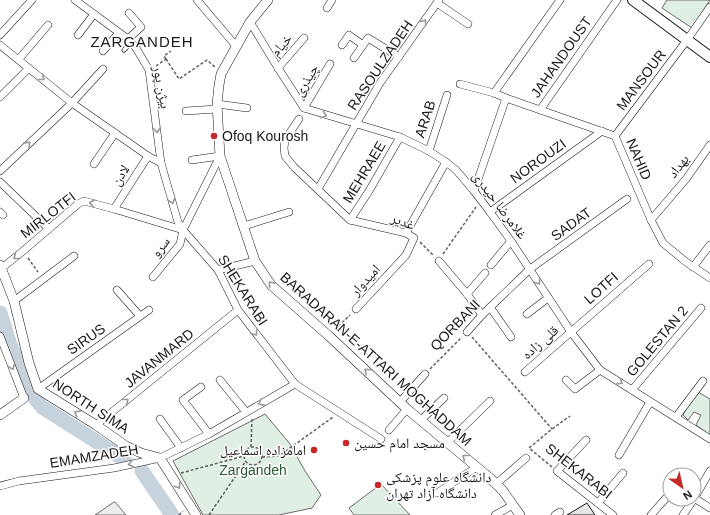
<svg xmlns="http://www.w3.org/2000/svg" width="710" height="515" font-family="Helvetica,'Noto Naskh Arabic',sans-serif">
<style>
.green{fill:#e0efe3;stroke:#6a6a6a}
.parking{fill:#ededed;stroke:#6a6a6a}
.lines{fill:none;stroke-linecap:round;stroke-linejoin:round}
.river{stroke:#c6d2dc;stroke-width:15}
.building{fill:#e6e6e6;stroke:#1a1a1a}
.service-casing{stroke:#1a1a1a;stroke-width:5}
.minor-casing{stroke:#1a1a1a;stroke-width:8}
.tertiary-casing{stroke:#1a1a1a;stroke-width:10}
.secondary-casing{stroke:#1a1a1a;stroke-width:12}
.path{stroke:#5f5f5f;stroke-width:1.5;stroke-dasharray:3 2;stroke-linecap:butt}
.service{stroke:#fff;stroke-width:3.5}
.minor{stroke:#fff;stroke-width:7}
.tertiary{stroke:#fff;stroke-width:9}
.secondary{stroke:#fff;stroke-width:10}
.oneway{stroke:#989898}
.poi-dot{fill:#c62828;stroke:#fff;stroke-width:1.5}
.labels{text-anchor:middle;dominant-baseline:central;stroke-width:3;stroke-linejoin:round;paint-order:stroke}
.street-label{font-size:14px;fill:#1a1a1a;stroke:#fff}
.poi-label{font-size:14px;fill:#1a1a1a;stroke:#fff;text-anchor:start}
.park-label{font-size:14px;fill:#2b5a34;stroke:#fff}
.neighbourhood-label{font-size:15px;letter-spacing:1px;fill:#1a1a1a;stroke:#fff}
</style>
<rect width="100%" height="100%" fill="#fff"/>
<g class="green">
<polygon points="667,0 710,0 692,28 662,8"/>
<polygon points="698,392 710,399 710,435 696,425 701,415 694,412 688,420 683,415 688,405"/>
<polygon points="265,414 290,444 305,471 321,495 312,508 279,515 203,515 173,461"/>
<polygon points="381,484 410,515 354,515 349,508"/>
</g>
<polygon class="parking" points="115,502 126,515 95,515 114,502"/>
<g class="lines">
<g class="river">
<polyline points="0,313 10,345 19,366 32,394 42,407 124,459"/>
<polyline points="142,471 172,515"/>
</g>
</g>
<polygon class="building" points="587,503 595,515 567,515"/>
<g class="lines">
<g class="service-casing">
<polyline id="service" points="124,50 131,43"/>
</g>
<g class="minor-casing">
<g id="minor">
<polyline points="75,0 128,39 136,48 149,70 161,163 178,222 183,230 218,270 238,310 295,384 381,439"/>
<polyline points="197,0 236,46"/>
<polyline points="437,3 468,24"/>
<polyline points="327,8 332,0"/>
<polyline points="250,22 278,68 304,108 400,137 429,151 446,162 456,170 474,191 490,212 511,241 571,332 600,370 710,439"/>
<polyline points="0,35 32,0"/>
<polyline points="78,35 94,14"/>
<polyline points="128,39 141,27 129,13"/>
<polyline points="0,45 72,103 148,156 161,163"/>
<polyline points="342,45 349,35 363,45"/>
<polyline points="103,51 119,33"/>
<polyline points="354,58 368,38 399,57"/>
<polyline points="19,59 48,25"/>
<polyline points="278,68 304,38"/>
<polyline points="460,84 494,93 506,98 615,136 651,220 663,243 686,262 710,278"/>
<polyline points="494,93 560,0"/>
<polyline points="0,97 29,68"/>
<polyline points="217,104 247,108"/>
<polyline points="304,108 330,64"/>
<polyline points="540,110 617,0"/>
<polyline points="186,111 217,109"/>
<polyline points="299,119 285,140 284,148 285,156 294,167 350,220 406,233 414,238 406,255 356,309"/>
<polyline points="615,136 687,40 710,7"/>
<polyline points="429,151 447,95"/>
<polyline points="192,160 220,156"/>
<polyline points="94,164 115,133"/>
<polyline points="0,171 72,103 103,69"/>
<polyline points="0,182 49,229"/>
<polyline points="318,189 380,83 439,0"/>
<polyline points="474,191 506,98"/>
<polyline points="114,209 148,156"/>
<polyline points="0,212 3,215"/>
<polyline points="490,212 602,131"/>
<polyline points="350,220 369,191 400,137"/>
<polyline points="651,220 686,179 710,145"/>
<polyline points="244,226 289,212"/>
<polyline points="406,233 446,162"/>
<polyline points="439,261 467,294 482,315"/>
<polyline points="491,265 511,241"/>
<polyline points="693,267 710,245"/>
<polyline points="2,268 23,251 78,204 84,201 114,209 183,230"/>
<polyline points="218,270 255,261"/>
<polyline points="153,277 180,244 183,230 220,156"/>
<polyline points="117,290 140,316"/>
<polyline points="467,294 485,273"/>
<polyline points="14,301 74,256"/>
<polyline points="490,307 511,337"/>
<polyline points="527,314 548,298"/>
<polyline points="467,332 482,315 530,269 627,199"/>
<polyline points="0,336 24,398"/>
<polyline points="525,372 649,264"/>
<polyline points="220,380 246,412"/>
<polyline points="566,380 575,389 600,370"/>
<polyline points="201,387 183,400 209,434"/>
<polyline points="38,389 149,310"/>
<polyline points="632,390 701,308"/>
<polyline points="400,402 425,374"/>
<polyline points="676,417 703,381"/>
<polyline points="160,419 181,448"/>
<polyline points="421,420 444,398"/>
<polyline points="96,425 238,310"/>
<polyline points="389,430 407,409"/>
<polyline points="586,440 557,471 613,515"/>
<polyline points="447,443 490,401"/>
<polyline points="619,455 650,402"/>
<polyline points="496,484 526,458"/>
<polyline points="0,486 19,481 114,468 160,458 209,434 295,384"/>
<polyline points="437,493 477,467"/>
<polyline points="694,498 710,508"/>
<polyline points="694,499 710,471"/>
<polyline points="598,503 623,473"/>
<polyline points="495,515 513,505"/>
<polyline points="555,515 560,512"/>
<polyline points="651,515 666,498"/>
<polyline points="683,515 694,499"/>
</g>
</g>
<g class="tertiary-casing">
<g id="tertiary">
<polyline points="268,0 250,22 221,74 219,85 217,104 220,156 255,261 271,285 329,336 407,409 490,478 503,491 520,515"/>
<polyline points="0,265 14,301 29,363 38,389 96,425 126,446 141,453 160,458 196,515"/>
<polyline points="0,415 24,398"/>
</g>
</g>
<g class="secondary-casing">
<polyline id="secondary" points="633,0 710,57"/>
</g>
<g class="path">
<polyline points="166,59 179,79 207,60 216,68"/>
<polyline points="166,59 164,56 171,51"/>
<polyline points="156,66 166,59"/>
<polyline points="420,242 434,256"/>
<polyline points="443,254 476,207"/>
<polyline points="28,258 38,272"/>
<polyline points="335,330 350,315"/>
<polyline points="472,337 552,429"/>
<polyline points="430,369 462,337"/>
<polyline points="251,447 252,417"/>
<circle cx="253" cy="456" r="9"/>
<polyline points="262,457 279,456 333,417"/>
<polyline points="552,467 529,448 552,429 570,416"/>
<polyline points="181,473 244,456"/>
<polyline points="179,515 183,511"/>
<polyline points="209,515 246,461"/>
</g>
<use href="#service" class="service"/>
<use href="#minor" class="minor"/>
<use href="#tertiary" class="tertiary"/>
<use href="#secondary" class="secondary"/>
</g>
<defs><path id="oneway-chevron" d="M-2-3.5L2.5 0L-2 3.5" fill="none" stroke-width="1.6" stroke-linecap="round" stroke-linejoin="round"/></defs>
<g class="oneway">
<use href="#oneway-chevron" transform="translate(424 22) rotate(-55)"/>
<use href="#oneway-chevron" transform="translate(42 78) rotate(39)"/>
<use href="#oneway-chevron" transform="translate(324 115) rotate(17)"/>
<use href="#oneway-chevron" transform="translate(157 130) rotate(83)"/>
<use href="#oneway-chevron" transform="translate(28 144) rotate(-44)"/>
<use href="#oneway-chevron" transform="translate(172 201) rotate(74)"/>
<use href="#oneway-chevron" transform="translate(92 203) rotate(-167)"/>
<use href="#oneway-chevron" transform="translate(16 257) rotate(142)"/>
<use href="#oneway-chevron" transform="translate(538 282) rotate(57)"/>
<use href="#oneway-chevron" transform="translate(271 284) rotate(-130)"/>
<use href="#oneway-chevron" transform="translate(255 333) rotate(53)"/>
<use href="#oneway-chevron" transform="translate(12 367) rotate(68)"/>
<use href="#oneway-chevron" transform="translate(367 371) rotate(-137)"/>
<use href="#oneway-chevron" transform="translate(620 382) rotate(31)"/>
<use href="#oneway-chevron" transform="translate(126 401) rotate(-39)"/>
<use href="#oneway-chevron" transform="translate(261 403) rotate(151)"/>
<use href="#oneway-chevron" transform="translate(77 413) rotate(-148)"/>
<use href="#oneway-chevron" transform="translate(465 457) rotate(-141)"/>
<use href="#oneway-chevron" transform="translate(131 464) rotate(168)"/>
<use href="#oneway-chevron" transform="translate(178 486) rotate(57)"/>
</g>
<g class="poi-dot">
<circle cx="214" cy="136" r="4"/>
<circle cx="346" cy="443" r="4"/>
<circle cx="314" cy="450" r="4"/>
<circle cx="378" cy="485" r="4"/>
</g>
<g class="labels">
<g class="street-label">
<text transform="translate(281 45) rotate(-49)">خیام</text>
<text transform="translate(561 57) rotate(-55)">JAHANDOUST</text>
<text transform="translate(380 65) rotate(-56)">RASOULZADEH</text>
<text transform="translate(306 80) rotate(-59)">چیذری</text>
<text transform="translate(641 80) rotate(-53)">MANSOUR</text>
<text transform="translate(162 87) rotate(79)">بیژن پور</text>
<text transform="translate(425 119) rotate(-72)">ARAB</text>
<text transform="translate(639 159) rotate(67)">NAHID</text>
<text transform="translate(538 161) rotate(-36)">NOROUZI</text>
<text transform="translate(678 166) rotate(-53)">بهداد</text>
<text transform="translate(364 172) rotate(-59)">MEHRAEE</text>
<text transform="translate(120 175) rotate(-57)">لادن</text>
<text transform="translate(500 205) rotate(53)">غلامرضا حیدری</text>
<text transform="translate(48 215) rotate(-38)">MIRLOTFI</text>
<text transform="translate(403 221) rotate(20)">غدیر</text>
<text transform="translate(571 224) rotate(-36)">SADAT</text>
<text transform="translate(160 247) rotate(-53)">سرو</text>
<text transform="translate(365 280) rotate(-48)">امیدوار</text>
<text transform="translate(601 288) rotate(-42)">LOTFI</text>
<text transform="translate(243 290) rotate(58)">SHEKARABI</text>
<text transform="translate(455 325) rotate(-46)">QORBANI</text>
<text transform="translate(86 339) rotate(-35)">SIRUS</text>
<text transform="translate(657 341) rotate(-50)">GOLESTAN 2</text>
<text transform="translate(540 342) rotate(-41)">قلی زاده</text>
<text transform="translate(159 358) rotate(-39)">JAVANMARD</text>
<text transform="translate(376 359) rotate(42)">BARADARAN-E-ATTARI MOGHADDAM</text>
<text transform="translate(91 406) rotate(33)">NORTH SIMA</text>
<text transform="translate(94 456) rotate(-9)">EMAMZADEH</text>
<text transform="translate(579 471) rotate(38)">SHEKARABI</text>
</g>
<g class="poi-label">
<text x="222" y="136">Ofoq Kourosh</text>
<text x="354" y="443">مسجد امام حسین</text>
<text x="306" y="450" text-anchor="end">امامزاده اسماعیل</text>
<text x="386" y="477">دانشگاه علوم پزشکی<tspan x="386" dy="16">دانشگاه آزاد تهران</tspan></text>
</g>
<g class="park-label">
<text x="253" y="470">Zargandeh</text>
</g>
<g class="neighbourhood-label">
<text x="142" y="41">ZARGANDEH</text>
</g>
</g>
<g transform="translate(682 487) rotate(146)"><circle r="19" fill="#ffffff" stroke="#a3a3a3"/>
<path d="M0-3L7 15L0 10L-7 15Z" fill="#c62828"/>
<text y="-6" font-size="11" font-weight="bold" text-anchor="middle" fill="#1a1a1a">N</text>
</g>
</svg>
